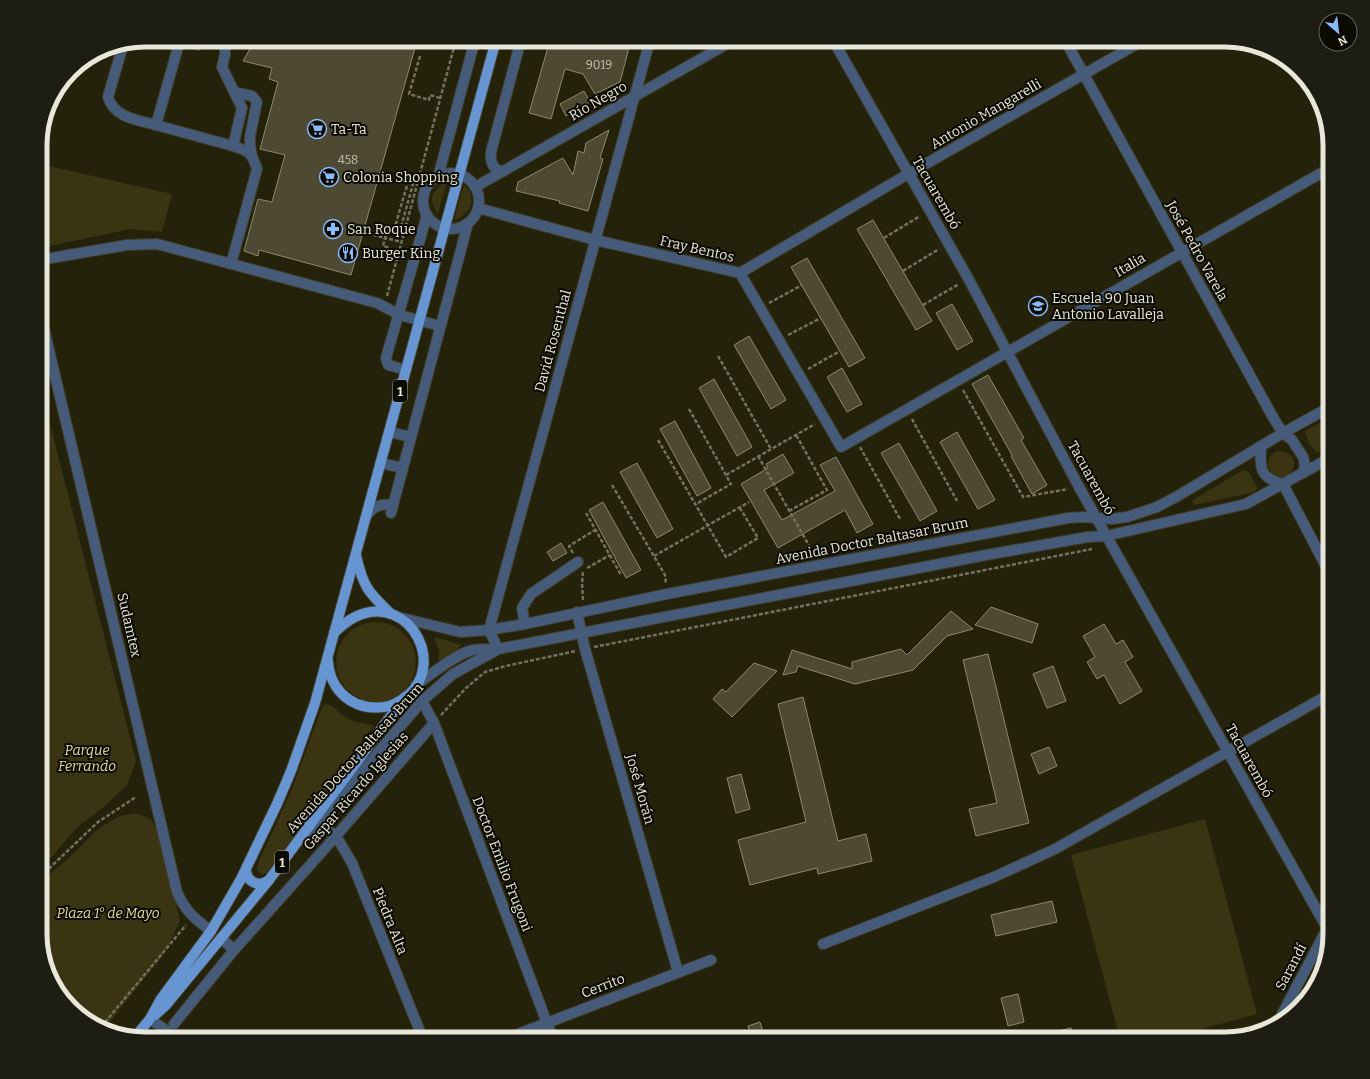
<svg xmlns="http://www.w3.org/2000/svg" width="1370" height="1079" font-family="Bitter,serif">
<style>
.green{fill:#3a3413}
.building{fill:#4d4932;stroke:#8c896f}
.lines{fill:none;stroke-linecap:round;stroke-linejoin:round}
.minor-casing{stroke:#403e28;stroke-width:12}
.major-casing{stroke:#403e28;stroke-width:12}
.path{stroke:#74715e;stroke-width:2.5;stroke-dasharray:4 2;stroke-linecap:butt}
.minor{stroke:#455b79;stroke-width:10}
.major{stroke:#6795d2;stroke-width:10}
.labels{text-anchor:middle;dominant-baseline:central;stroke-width:4;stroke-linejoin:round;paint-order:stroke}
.number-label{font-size:12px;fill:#c1c0af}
.shield{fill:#0c0b03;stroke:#a6a599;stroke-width:1}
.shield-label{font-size:13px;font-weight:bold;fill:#e8e7d9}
.street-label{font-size:14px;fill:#e8e7d9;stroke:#0c0b03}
.poi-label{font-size:14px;fill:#e8e7d9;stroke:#0c0b03;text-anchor:start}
.park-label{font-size:14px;font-style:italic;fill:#e6db93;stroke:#0c0b03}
.rim{fill:none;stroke:#e8e7d9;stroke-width:5}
</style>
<rect width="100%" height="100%" fill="#25220b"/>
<g class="green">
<polygon points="40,164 172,194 162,232 130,229 40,248"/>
<path d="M447,181L438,214C427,200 432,189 447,181Z"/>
<path d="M464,185C478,198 471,214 454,220Z"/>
<polygon points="40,385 136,761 127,785 104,807 77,827 40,871"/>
<polygon points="1330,417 1330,446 1318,453 1309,444 1305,431"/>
<circle cx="1281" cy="464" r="13"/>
<polygon points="1243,470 1249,472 1257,487 1255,492 1195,505 1192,502 1193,500"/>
<circle cx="376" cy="662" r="40"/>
<polygon points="434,637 462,645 439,663 439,651"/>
<path d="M325,704C333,704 338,713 345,717C354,722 363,724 374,725L269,872C263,876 257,874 257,866L292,789L322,707Z"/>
<polygon points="136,813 151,819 158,832 180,921 164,954 104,1029 76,1013 51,980 40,940 40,883 73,854 99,828 120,816"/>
<polygon points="1205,819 1257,1014 1164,1039 1120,1039 1071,855"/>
</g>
<g class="building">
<polygon points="255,40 386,40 415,48 351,275 259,250 258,256 244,251 258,199 272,202 285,155 260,149 278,82 269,79 272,68 243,61"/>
<polygon points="550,40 631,40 620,82 595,94 583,74 565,69 551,119 529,113"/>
<polygon points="584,91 590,102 566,116 560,104"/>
<polygon points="609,130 600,158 603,159 588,211 559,203 560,201 516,191 518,182 563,158 573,175 578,151 584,153 586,143"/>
<polygon points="873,220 932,321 916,330 857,229"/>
<polygon points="807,258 865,358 849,367 791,267"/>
<polygon points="952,304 973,341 957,350 936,313"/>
<polygon points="749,336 786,400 771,409 734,345"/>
<polygon points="842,368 862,404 847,412 827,377"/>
<polygon points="988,375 1024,438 1021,440 1047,485 1032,494 1011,456 1012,455 972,384"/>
<polygon points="714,379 752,447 737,456 699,388"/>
<polygon points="675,421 711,488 697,496 660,429"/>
<polygon points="957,432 995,500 978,509 940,442"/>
<polygon points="899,443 937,511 920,521 881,453"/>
<polygon points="783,454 794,473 764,490 782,520 835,491 820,465 836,457 873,524 857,533 845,510 778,548 741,484 768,468 766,464"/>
<polygon points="637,463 673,529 657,538 620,472"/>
<polygon points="603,502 641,570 626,578 589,510"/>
<polygon points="561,543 567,553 553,561 547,552"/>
<polygon points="991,607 1038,624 1032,643 975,625"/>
<polygon points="951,611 973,629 947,636 913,670 855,684 798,666 796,672 783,675 792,650 852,669 852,662 901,649 907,655"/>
<polygon points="1104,624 1116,644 1123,640 1133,657 1125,662 1142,691 1120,704 1104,675 1097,679 1087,662 1095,657 1083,636"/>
<polygon points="988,654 1029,823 976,836 969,809 997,803 963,660"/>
<polygon points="754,663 777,671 732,717 713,699 722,689 726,692"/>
<polygon points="1053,666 1066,701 1047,708 1033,674"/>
<polygon points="803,697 838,841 866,834 872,861 818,874 817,868 750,885 738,840 806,822 778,704"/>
<polygon points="1049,747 1057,766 1039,774 1031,754"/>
<polygon points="741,774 750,809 736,813 727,778"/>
<polygon points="1052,901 1057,922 996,936 991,915"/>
<polygon points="1018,994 1024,1022 1008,1026 1001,998"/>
<polygon points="760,1022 765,1039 752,1039 748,1026"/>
<polygon points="1071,1028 1074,1039 1042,1039 1041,1035"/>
</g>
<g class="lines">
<g class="minor-casing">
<g id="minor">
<polyline points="180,40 156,125 233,146"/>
<polyline points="182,40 198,45"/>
<path d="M222,40L225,46V55L222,67L242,108L233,146C249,151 252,153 257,169L231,264"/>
<polyline points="833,40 968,278 1079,487 1327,928"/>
<polyline points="1065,40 1274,419 1283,433 1292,440 1303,457 1305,465 1303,473"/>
<path d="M123,45L108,97C114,118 138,120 156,125"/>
<polyline points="234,92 252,96 257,102 250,136 250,145 252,156"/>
<path d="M504,171C493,171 490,162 491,152L521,40"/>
<circle cx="451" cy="201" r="28"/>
<polyline points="438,177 475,40"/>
<polyline points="475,187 734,40"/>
<polyline points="478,208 595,240 740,273 841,447 1330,168"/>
<polyline points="40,260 127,245 157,244 377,303 400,315 440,326"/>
<polyline points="740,273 908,174 1144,40"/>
<path d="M40,312L177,892C185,911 195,919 211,931"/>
<polyline points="406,370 388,365 386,358 427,215"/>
<polyline points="389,432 411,437"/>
<path d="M1261,446C1260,467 1259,478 1283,484"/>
<polyline points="380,463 403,468"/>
<polyline points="1283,484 1330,574"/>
<polyline points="391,513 468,223"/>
<path d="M366,517C372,506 381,503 393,505"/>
<polyline points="577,612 585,649 678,972"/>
<polyline points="398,617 460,632 489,630 525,624 667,594 1068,518 1083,517 1112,519 1127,517 1157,507 1176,497 1283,433 1330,407"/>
<polyline points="525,624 522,608 531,594 578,562"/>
<polyline points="498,649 489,630 650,40"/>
<path d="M416,685C430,675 457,653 473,650C481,649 490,649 498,649L986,555L1088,537L1106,536L1246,504L1330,458"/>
<polyline points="422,701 434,723 553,1039"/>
<polyline points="318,823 336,836 352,863 423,1039"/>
<polyline points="307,833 318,823 422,701 453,674 495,651"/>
<polyline points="221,938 234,950"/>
<polyline points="823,944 994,877 1055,849 1330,694"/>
<polyline points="150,1019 167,1031 172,1039"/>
<polyline points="174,1024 234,950 336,836 434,723"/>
<polyline points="1277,1024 1330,923"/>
<polyline points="160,1039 167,1031"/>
<polyline points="505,1039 711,960"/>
</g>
</g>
<g class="major-casing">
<g id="major">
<path d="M356,555C363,587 368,592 391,614"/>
<path d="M328,661C329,680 339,696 357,704C370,709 386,709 398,702C453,672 411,590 355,617C347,621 340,627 334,633"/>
<path d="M246,870C247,882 258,888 269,880"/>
<polyline points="155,1015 166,1005 269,880 405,697"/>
<polyline points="135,1037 150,1019 161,999 211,931 241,879 277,804 291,771 315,703 496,40"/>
</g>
</g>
<g class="path">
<polyline points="420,56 409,94 429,100 430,95 440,98"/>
<polyline points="367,233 385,238 387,228 394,230 408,182 413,184 399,234 403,235"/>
<polyline points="884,238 920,216"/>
<polyline points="400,250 395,249 391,261 387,260 390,248 383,246 385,238 402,242"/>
<polyline points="903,271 939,249"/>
<polyline points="387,296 456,40"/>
<polyline points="769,303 802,285"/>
<polyline points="923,305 959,284"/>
<polyline points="788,335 821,318"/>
<polyline points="718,356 771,449"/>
<polyline points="808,369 840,351"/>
<polyline points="963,390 1023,497 1068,489"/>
<polyline points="689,409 731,484 696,504"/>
<polyline points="912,419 957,501"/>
<polyline points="658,440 726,557 758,538 740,508"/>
<polyline points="860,447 900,519"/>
<polyline points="758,456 811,549 812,557"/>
<polyline points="726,475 815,424"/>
<polyline points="612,485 665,575 666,584"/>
<polyline points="789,511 827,490 796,435"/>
<polyline points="586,513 621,575"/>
<polyline points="573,553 569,546 595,530"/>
<polyline points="654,556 749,502"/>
<polyline points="587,568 610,555"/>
<polyline points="583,600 582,584 583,571"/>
<polyline points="594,647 1092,549"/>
<polyline points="441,715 466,688 485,672 506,666 576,651"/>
<polyline points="40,877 98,822 136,797"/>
<polyline points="101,1027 186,925"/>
</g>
<use href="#minor" class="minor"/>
<use href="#major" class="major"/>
</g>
<defs>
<g id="supermarket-ring" transform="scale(1)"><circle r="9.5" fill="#0c0b03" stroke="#89bafc" stroke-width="1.5"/><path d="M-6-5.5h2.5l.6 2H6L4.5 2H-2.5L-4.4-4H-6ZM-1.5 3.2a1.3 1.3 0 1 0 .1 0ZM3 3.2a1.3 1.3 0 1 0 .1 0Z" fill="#89bafc"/></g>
<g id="pharmacy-ring" transform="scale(1)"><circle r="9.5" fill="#0c0b03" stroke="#89bafc" stroke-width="1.5"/><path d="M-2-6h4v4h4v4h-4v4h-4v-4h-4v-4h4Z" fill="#89bafc"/></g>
<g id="restaurant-ring" transform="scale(1)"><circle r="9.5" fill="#0c0b03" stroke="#89bafc" stroke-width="1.5"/><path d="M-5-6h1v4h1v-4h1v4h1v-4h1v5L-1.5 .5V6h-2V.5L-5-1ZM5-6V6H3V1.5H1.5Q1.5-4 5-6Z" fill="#89bafc"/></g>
<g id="school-ring" transform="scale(1)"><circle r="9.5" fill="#0c0b03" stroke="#89bafc" stroke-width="1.5"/><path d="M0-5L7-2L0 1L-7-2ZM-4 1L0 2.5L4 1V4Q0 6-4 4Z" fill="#89bafc"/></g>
</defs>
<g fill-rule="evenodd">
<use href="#supermarket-ring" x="317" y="129"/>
<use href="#supermarket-ring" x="329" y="177"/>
<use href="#pharmacy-ring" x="333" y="229"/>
<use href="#restaurant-ring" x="348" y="253"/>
<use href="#school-ring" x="1038" y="306"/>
</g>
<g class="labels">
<g class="number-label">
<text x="599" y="65">9019</text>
<text x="348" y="160">458</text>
</g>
<g class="shield">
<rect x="393" y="380" width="14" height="22" rx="3"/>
<rect x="275" y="851" width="14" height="22" rx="3"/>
</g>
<g class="shield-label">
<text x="400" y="391">1</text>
<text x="282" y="862">1</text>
</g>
<g class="street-label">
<text transform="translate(598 101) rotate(-30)">Río Negro</text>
<text transform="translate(986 114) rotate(-30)">Antonio Mangarelli</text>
<text transform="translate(936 193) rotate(60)">Tacuarembó</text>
<text transform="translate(697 249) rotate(13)">Fray Bentos</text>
<text transform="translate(1197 251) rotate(61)">José Pedro Varela</text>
<text transform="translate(1130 265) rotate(-30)">Italia</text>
<text transform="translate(553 341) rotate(-75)">David Rosenthal</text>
<text transform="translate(1091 478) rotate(61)">Tacuarembó</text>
<text transform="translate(872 541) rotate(-11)">Avenida Doctor Baltasar Brum</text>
<text transform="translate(129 625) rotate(77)">Sudamtex</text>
<text transform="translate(355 758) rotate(-48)">Avenida Doctor Baltasar Brum</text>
<text transform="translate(1249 761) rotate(61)">Tacuarembó</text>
<text transform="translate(640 789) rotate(74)">José Morán</text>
<text transform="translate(356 791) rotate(-49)">Gaspar Ricardo Iglesias</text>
<text transform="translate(502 864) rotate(69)">Doctor Emilio Frugoni</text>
<text transform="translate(390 921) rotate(68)">Piedra Alta</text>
<text transform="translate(1291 967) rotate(-62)">Sarandí</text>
<text transform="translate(603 986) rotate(-21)">Cerrito</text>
</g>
<g class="poi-label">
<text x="331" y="129">Ta-Ta</text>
<text x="343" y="177">Colonia Shopping</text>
<text x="347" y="229">San Roque</text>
<text x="362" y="253">Burger King</text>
<text x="1052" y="298">Escuela 90 Juan<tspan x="1052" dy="16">Antonio Lavalleja</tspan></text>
</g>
<g class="park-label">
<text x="87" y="750">Parque<tspan x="87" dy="16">Ferrando</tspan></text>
<text x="108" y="913">Plaza 1° de Mayo</text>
</g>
</g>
<path d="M0 0H1370V1079H0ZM145 47H1225A98 98 0 0 1 1323 145V934A98 98 0 0 1 1225 1032H145A98 98 0 0 1 47 934V145A98 98 0 0 1 145 47Z" fill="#1e1d14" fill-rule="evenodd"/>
<path class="rim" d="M145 47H1225A98 98 0 0 1 1323 145V934A98 98 0 0 1 1225 1032H145A98 98 0 0 1 47 934V145A98 98 0 0 1 145 47Z"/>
<g transform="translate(1338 32) rotate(152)"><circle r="19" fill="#0c0b03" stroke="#646359"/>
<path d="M0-3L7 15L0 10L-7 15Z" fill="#89bafc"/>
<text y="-6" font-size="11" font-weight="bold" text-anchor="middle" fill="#e8e7d9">N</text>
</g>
</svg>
